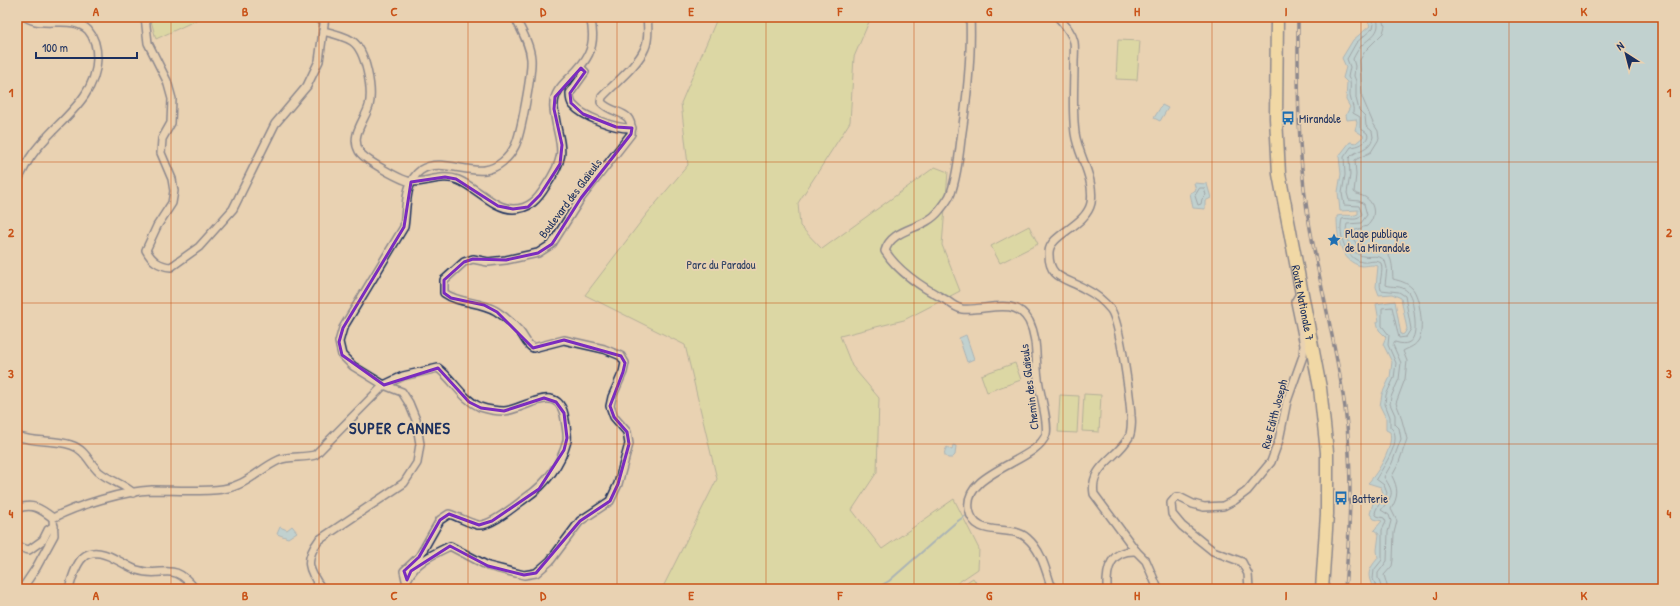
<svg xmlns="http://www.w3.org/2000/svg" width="1680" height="606" font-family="'Patrick Hand',sans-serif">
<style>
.green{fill:#cdde92;stroke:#748678}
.water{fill:#90d1f2;stroke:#6190b7}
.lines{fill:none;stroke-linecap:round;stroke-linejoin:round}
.shore{stroke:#4a7099;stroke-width:1}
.stream{stroke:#6190b7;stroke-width:2}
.minor-casing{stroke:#1b2f5e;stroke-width:10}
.primary-casing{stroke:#1b2f5e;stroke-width:15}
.minor{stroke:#e9d2b2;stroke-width:7}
.primary{stroke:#fadf96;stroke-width:12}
.rail-casing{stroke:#1b2f5e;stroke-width:3.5}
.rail{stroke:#e9d2b2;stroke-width:2;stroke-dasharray:6;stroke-linecap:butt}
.marked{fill:none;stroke:#7b2cbf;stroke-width:3;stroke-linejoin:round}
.grid{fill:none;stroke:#c95318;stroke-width:1;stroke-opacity:0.55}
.labels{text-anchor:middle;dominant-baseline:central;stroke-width:3.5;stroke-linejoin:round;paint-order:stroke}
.poi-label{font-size:12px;fill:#1b2f5e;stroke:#e9d2b2;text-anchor:start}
.street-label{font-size:12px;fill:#1b2f5e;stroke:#e9d2b2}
.park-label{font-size:12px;fill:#2d4063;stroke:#e9d2b2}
.district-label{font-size:16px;font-weight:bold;letter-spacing:1px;fill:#1b2f5e;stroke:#e9d2b2}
.neatline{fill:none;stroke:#c95318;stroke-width:1.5}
.grid-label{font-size:13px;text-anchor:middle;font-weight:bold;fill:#c95318}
</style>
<rect width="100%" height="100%" fill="#e9d2b2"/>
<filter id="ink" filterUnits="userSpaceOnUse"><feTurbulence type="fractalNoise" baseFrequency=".025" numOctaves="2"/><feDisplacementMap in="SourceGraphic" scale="8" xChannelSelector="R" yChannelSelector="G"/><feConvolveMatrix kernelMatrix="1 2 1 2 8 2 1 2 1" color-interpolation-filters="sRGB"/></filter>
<g filter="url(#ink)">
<g class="green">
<polygon points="150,17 203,17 156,39"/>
<polygon points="712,17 871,17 854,57 850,122 798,203 800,226 822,249 935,167 948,172 942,245 960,291 904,320 840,336 852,366 879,398 877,472 852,510 882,549 954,499 979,549 978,569 953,586 953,589 662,589 717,479 685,345 585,295 646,215 688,165 681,103 716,21"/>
<polygon points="1118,40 1140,41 1137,80 1116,79"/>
<polygon points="1029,226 1038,244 1000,263 991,246"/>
<polygon points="1015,363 1021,380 987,392 981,375"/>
<polygon points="1084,394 1101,395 1099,432 1082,431"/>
<polygon points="1060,395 1079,396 1077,433 1058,432"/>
<polygon points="973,578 980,589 956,589"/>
</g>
<g class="water">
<path d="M1366,17H1663V589H1374C1366,575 1368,570 1378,558L1377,550L1379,534L1374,530L1382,521L1374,519L1370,514L1373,503L1381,497L1383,493L1381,487L1368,483C1378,473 1394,446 1390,432L1386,430V418L1380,406L1382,394L1390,377L1392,362L1383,344L1386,337L1379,330L1377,322L1379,321L1376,304L1395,301L1401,335L1404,334L1407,329L1401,298L1392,294L1379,295L1376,287L1378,266C1372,264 1367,266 1362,266C1339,262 1337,234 1337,216C1345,214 1352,217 1358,214V210L1340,211L1338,192L1341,174L1339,156L1350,142L1356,143L1364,136L1355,130L1357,123L1356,119L1347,120L1346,115L1350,107L1346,100L1347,82L1343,78L1346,67L1342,58L1353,40L1370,26Z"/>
<polygon points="1162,105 1168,108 1160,121 1154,118"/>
<polygon points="1194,183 1207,184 1211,198 1205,201 1205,209 1193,208 1190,193 1196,190"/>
<polygon points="966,335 974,359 967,362 959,338"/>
<path d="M953,445L956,446L955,455L952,458H948C943,455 944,452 947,447L952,450Z"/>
<polygon points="292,526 297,532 288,538 277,534 280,527 287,530"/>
</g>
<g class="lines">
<g class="shore">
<path d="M1370,17L1374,24L1373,28L1356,43L1347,59L1350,67L1348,77C1353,84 1348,92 1351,100C1352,105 1354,107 1353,113L1360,117V128L1367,133L1368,136C1365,144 1359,146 1351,147L1344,157L1345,175L1342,193L1344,205L1359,206L1362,214C1358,223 1349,217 1342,219C1338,234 1345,258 1362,262C1369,263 1375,259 1381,263C1384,273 1378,281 1381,290L1399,292L1405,296L1411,329L1406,337L1399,338L1392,307L1382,308V326L1389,335L1388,345L1396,363L1394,378L1386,395L1385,404L1390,417V427C1405,438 1383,467 1376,479L1384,485L1387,493C1384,501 1377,504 1375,513L1377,516L1384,518L1386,522L1382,530V560L1374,570L1373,579L1377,589"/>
<path d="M1376,17C1383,31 1371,37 1362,45C1358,49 1355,55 1353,59L1355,66L1354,76L1356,81V98L1359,110L1365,116L1366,126L1372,131L1373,137C1370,151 1356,149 1349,158L1350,175L1347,193L1349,200L1359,201L1364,204L1367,215L1361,223L1347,224C1344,236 1350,254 1363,256C1372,258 1378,253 1385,261L1387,268L1385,285C1392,288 1401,284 1408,292C1412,297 1413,306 1414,312C1416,327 1418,350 1395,342L1393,345L1401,363L1399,379L1391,397L1390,404L1395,415V424L1399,428L1401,439L1392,463L1384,477C1395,494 1393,495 1381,510L1389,515L1391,521L1388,532L1387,561L1378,573V578L1382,589"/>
<path d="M1383,17L1385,26L1383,33L1365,51L1360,60L1362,97L1373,123L1378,131L1379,139L1371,152L1355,160L1356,175L1354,192C1357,195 1361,195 1365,197C1376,204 1376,218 1367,226L1353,231L1352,233L1354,240L1360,249C1366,251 1370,250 1376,250C1394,251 1392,266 1393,279C1400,281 1406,282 1412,288C1420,296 1425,332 1418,341C1414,347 1408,348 1403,351L1407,361L1405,379L1396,403L1400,413L1407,439L1398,465L1392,476C1398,488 1399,496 1391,509L1397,521L1394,533L1393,560L1392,566L1384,575L1388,589"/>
<polygon points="1200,188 1204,188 1206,195 1202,199 1201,204 1198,205 1195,196"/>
</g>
<polyline class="stream" points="875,589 889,581 955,523 965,516"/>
<g class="minor-casing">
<g id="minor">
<path d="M145,17L148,43L167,81L172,99L171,123L162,139L161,153L172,179L174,191L172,203L157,226L146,250C152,261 159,266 171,267L199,247L233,209L275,124L307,86L319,61L325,17"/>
<polyline points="314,17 324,20"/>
<path d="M970,17C972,58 967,99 961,139C959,157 957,176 951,193C949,199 943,206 939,211C923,231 892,227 885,251C899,273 923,288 946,300C950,303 956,308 962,309C984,312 1015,295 1029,321C1038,339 1035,358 1038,378C1039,392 1049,422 1046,434C1038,462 963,471 969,509C974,540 1010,523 1027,538C1042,551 1046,571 1052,589"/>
<path d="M1058,17C1064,24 1072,32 1074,42C1075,48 1074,56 1074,63C1074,86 1072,110 1075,133C1078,156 1095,177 1091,203C1086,226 1050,234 1049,252C1048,280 1067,278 1085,289C1095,294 1104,301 1111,310C1120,323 1130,397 1131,416C1132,422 1131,433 1129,437C1118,458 1089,466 1094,494L1136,551L1146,561L1158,589"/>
<path d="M323,31C332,33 344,36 352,41C366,50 373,90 369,106C365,120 350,135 359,151C363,159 403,182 413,182C428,182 443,174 458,180C476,187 494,209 513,209C530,209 538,199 546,186C571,149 558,147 554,109C550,75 605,73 590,17"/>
<path d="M581,68L585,72L570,93C570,97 570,102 573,105C583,117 616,129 632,128"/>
<path d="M17,181C22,173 26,163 32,155C54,123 96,101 97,59C97,49 95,38 88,30C72,14 44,29 26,17"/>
<path d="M17,436C34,443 54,439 71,445C85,449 90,464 99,472C110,481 124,484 133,493"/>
<path d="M17,509C32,502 41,509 53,518"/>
<polyline points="17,547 29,550 43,540 48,530 54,526"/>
<path d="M407,580C415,562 433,554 450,546L488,566L524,575L536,573L550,561L580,521L610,501L618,484L629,444L627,432L614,417L610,406L612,397L623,372L625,363L621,356L604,349L564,340L533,348C526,344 525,338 520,332C514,325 504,316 496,311C480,301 459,304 444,293V280L464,262L473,259L488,262L506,260L538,253L552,244L581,198L631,134C634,108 613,116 601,102L602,97C615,83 638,65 645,48C649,39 648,26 647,17"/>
<path d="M22,589L36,568L54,535L53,518C78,505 124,491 152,490C175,490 200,492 223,489C246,486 259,469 279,460C287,456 304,458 315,455L384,385L403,376L438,368C453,379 462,399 480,407C486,409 497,411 504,411C524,410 560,379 565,420C566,426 568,435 567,441C561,464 546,484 527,497C517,504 491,527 478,525C468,523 459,517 449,514L440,520L419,557L404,571L408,589"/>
<path d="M69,589C76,562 84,542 115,559C122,562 130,568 137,570C163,579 172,559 195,589"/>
<path d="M322,589C308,570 304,560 319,540L404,483L417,463L420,444L416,420L409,403L402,392L384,385L353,366L342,355L339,342L343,328L404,227C407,208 404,182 421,170C439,158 466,173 485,170C498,168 509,158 515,146C521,134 532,73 531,59C530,44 521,30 515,17"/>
<path d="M1107,589C1106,568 1111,550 1136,551"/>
<polyline points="1249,589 1248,574 1242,562 1213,551 1182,526 1172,514 1171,503 1176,497 1179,497 1193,504 1204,507 1223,506 1235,500 1247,491 1271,462 1279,440 1287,401 1303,356 1304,345 1295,302 1298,297 1303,295"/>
</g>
</g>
<g class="primary-casing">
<g id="primary">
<path id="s1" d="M1277,17L1276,118L1279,174L1320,388L1327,452V514L1322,589"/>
</g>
</g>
<use href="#minor" class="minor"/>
<use href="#primary" class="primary"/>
<g class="rail-casing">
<path id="rail" d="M1298,17C1298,81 1297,146 1307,210C1317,276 1336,341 1345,408C1353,468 1350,529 1345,589"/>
</g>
<use href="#rail" class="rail"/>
</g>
</g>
<path d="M0 0H1680V606H0ZM581,68L585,72L570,93L571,103L583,114L616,127L632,128L631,134L581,198L552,244L538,253L506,260L473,259L464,262L444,280V293L451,298L484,305L497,312L533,348L564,340L621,356L625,363L623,372L610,406L614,417L627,432L629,444L618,484L610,501L580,521L536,573L524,575L488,566L450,546L411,571L407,580L404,571L419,557L440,520L449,514L479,525L492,521L539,489L564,450L567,438L564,413L556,402L544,398L504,411L481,408L469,402L438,368L384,385L342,355L339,342L343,328L404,227L411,182L445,177L456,179L498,206L513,209L528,207L540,195L560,164L562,145L554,109L555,97Z" fill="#e9d2b2" fill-opacity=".55" fill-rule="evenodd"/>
<path class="marked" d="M581,68L585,72L570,93L571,103L583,114L616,127L632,128L631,134L581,198L552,244L538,253L506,260L473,259L464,262L444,280V293L451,298L484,305L497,312L533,348L564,340L621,356L625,363L623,372L610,406L614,417L627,432L629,444L618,484L610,501L580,521L536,573L524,575L488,566L450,546L411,571L407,580L404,571L419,557L440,520L449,514L479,525L492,521L539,489L564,450L567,438L564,413L556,402L544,398L504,411L481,408L469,402L438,368L384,385L342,355L339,342L343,328L404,227L411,182L445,177L456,179L498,206L513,209L528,207L540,195L560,164L562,145L554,109L555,97Z"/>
<path class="grid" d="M171,17V589M319,17V589M468,17V589M617,17V589M766,17V589M914,17V589M1063,17V589M1212,17V589M1361,17V589M1509,17V589M17,162H1663M17,303H1663M17,444H1663"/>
<defs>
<g id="bus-bare" transform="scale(1.08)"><path d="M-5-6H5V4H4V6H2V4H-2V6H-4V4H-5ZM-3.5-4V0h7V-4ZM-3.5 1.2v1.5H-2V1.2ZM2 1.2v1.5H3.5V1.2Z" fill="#1f6fb2" stroke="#e9d2b2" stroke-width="2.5" paint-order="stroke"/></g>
<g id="sight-bare" transform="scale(1.08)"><path d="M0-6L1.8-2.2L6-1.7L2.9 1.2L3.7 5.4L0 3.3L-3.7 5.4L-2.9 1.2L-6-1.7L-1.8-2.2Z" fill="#1f6fb2" stroke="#e9d2b2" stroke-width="2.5" paint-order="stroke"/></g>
</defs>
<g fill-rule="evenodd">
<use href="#bus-bare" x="1288" y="118"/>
<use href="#sight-bare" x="1334" y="240"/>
<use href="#bus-bare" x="1341" y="498"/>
</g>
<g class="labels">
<g class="poi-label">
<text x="1299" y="118">Mirandole</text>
<text x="1345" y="233">Plage publique<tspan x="1345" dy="14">de la Mirandole</tspan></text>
<text x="1352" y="498">Batterie</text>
</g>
<g class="street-label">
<text transform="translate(570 198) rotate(-53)">Boulevard des Glaïeuls</text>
<text stroke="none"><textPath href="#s1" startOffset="288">Route Nationale 7</textPath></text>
<text transform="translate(1029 387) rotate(-97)">Chemin des Glaïeuls</text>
<text transform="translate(1274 414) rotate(-75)">Rue Edith Joseph</text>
</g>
<g class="park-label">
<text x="721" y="264">Parc du Paradou</text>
</g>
<g class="district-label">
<text x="400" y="428">SUPER CANNES</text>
</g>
</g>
<rect width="1680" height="606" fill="none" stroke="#e9d2b2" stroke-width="44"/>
<g transform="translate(1626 54) rotate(324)" stroke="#e9d2b2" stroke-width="3" paint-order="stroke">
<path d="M0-3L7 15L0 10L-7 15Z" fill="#1b2f5e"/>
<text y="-6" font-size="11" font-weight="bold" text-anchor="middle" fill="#1b2f5e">N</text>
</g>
<path d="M36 52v6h101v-6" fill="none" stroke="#1b2f5e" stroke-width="2"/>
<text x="42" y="52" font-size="12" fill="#1b2f5e" stroke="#e9d2b2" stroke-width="3" paint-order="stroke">100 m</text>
<rect x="22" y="22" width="1636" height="562" class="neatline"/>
<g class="grid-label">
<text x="96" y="16">A</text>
<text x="245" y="16">B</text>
<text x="394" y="16">C</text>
<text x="543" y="16">D</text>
<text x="691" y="16">E</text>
<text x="840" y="16">F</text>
<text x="989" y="16">G</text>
<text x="1137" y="16">H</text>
<text x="1286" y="16">I</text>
<text x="1435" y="16">J</text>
<text x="1584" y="16">K</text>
<text x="11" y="97">1</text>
<text x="1669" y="97">1</text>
<text x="11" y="237">2</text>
<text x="1669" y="237">2</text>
<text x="11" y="378">3</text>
<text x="1669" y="378">3</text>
<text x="11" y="518">4</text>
<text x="1669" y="518">4</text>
<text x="96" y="600">A</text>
<text x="245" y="600">B</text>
<text x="394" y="600">C</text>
<text x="543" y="600">D</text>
<text x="691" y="600">E</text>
<text x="840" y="600">F</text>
<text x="989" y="600">G</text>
<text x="1137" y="600">H</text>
<text x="1286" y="600">I</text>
<text x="1435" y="600">J</text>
<text x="1584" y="600">K</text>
</g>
</svg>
